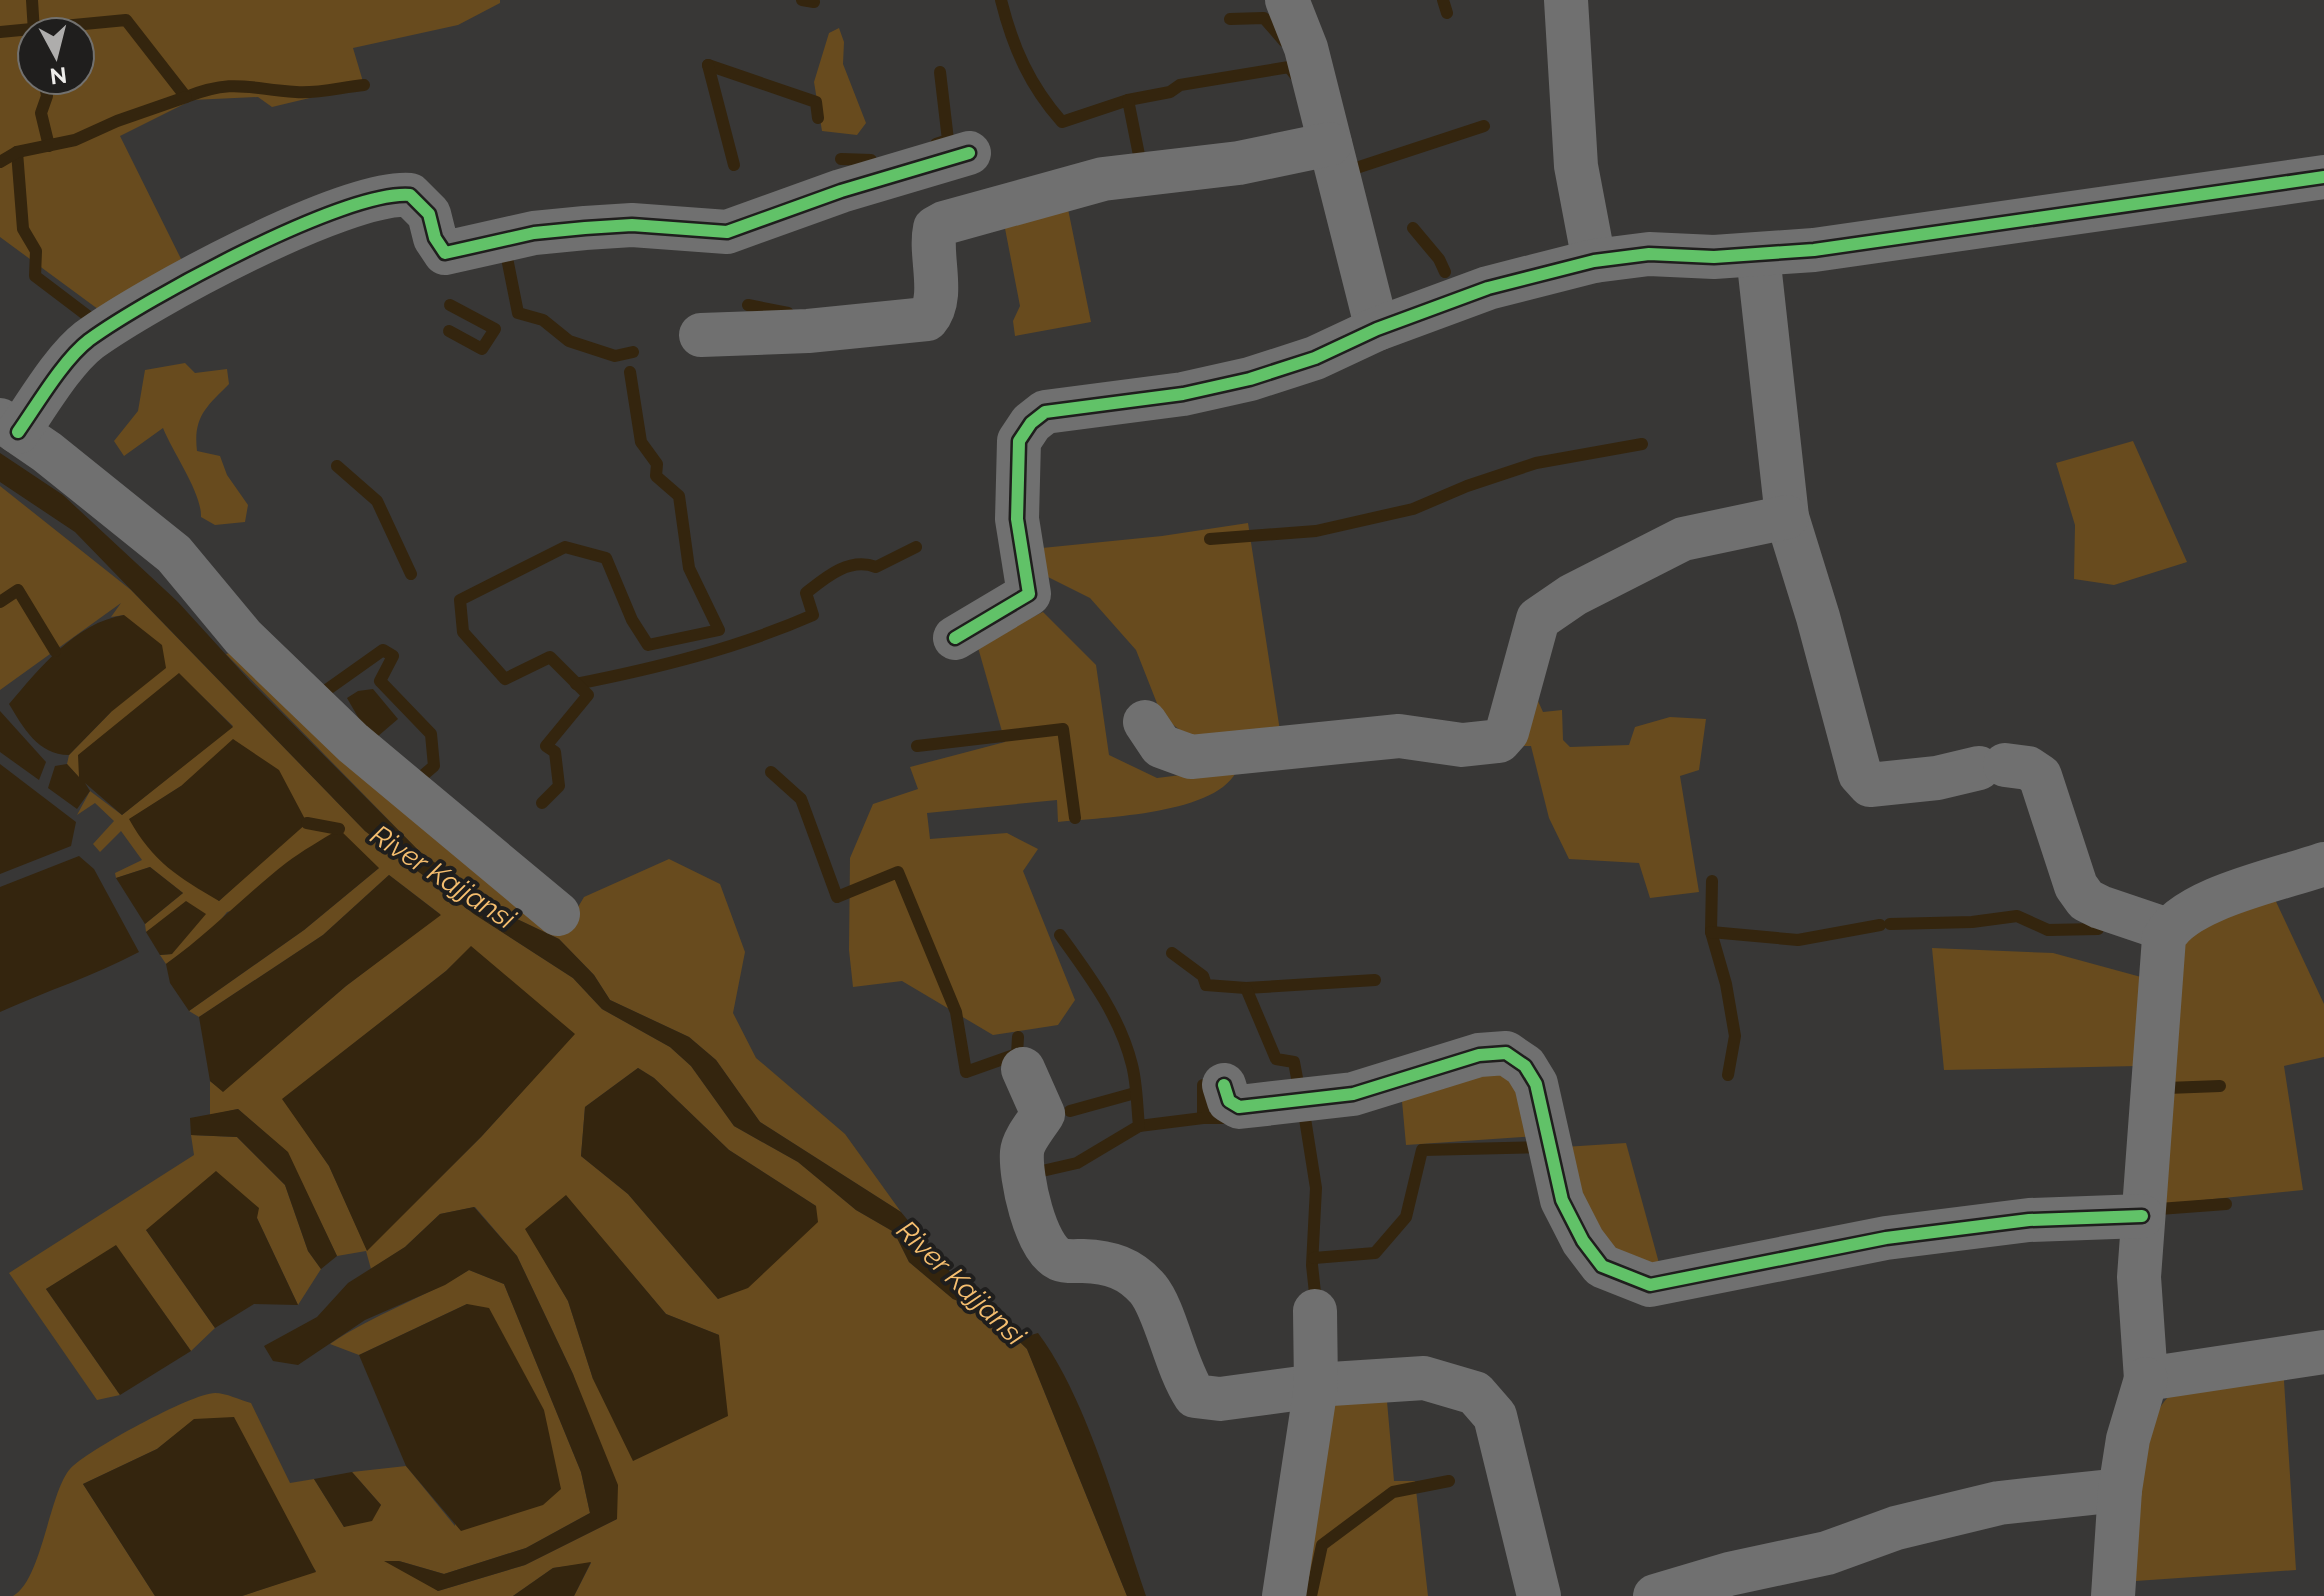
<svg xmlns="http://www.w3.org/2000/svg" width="2324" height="1596" font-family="Raleway,sans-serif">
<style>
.green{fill:#684b1e;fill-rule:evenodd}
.water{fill:#34250e}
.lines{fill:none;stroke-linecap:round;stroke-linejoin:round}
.stream{stroke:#34250e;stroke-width:12}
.minor{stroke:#707070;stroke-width:44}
.cycleway-casing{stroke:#1f1e1d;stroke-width:17}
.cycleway{stroke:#61c268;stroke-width:12}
.labels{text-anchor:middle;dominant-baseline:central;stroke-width:8;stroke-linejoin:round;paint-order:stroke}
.water-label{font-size:28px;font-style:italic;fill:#f5be6f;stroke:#1f1e1d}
</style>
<rect width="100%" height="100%" fill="#383736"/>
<g class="green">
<path d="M0,0H500V3L458,25L353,48L364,85L272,107L258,97L192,100L120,136L188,273L106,315L0,237ZM32,32H80V80H32Z"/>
<polygon points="839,28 844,42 843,64 866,123 857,135 822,131 814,82 829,33"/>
<polygon points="1067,204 1091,322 1015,336 1013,321 1020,306 1003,218"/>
<path d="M185,363L195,373L227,369L229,384C206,407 193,417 197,451L220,456L227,475L248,505L245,522L215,525L201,517C202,493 173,453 163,428L124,456L114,441L138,411L145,370Z"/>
<polygon points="2133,441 2187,562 2114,585 2074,579 2075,525 2056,463"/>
<path d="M0,486L131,590L365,831L474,914L573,978L602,1009L670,1047L691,1066L734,1126L798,1162L856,1210L894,1232L909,1262L953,1299L991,1314L1027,1349L1127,1596H574L591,1563L553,1568L513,1596H242L316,1571L194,1420L157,1449L83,1484L155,1596H13C42,1580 49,1493 70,1469C86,1451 192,1393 215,1393C226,1393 240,1400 251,1403L290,1483L314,1479L344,1527L381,1505L352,1472L406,1466L455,1526L467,1304L359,1355L330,1344C374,1314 424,1298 469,1270L504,1284L581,1472L590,1513L526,1548L444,1574L399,1561L438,1591L525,1565L617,1519L573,1374L517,1256L475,1207L440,1214L405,1247L371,1269L366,1251L337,1256L287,1152L238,1109L210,1115V1081L223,1091L346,986L440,914L389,875L323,935L199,1017L189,1011L304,930L379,868L227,912L211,932L166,964L160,955L172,954L155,926L146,932L145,924L183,893L150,867L116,878L115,873L142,860L121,831L100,852L93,844L114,821L95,803L77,815L90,791L122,815L233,726L179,674L128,716L80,779L67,764L69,755L111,712L124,615L111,617L121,603L0,690ZM181,786L255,868L219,901L130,819ZM471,947L574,1034L481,1137L367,1250L329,1166L283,1099L446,971ZM638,1068L654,1078L729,1150L816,1206L718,1299L628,1194L581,1156L585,1107ZM566,1196L666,1314L719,1335L593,1379L568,1301L526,1229Z"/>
<polygon points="1248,523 1280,731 1195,742 1162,716 1136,650 1090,598 1040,573 1032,549 1162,536"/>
<path d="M1043,612L1096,665L1109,755L1157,778L1238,768C1220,815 1103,817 1058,822L1057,800L927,813L930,839L1007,833L1038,849L1023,871L1075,1000L1058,1025L993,1035L902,981L853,987L849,950L850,858L873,804L918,789L910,767L1005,742L977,644Z"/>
<polygon points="240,650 568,924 584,897 669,859 720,884 745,952 733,1013 756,1058 845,1134 901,1212 760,1122 716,1060 689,1037 610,1000 594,975 559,939 500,911 419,851 226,654"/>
<polygon points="1538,701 1543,712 1562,710 1563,740 1570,747 1629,745 1635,727 1670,717 1706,719 1699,770 1680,776 1699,892 1650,898 1639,863 1569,859 1549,818 1531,746 1515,746"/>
<polygon points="2271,891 2324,1004 2324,1057 2284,1066 2303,1190 2154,1205 2176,937"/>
<polygon points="1932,948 2053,953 2141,977 2137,1066 1944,1070"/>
<polygon points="1508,1070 1538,1136 1406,1145 1401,1090"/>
<polygon points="191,1135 237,1137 285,1185 308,1251 321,1269 298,1305 257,1218 146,1230 215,1328 191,1351 116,1246 46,1289 120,1395 97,1400 9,1273 194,1155"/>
<polygon points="1626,1143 1662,1274 1606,1258 1564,1147"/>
<path d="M2283,1365L2296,1570L2121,1582C2129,1531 2133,1406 2186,1384C2215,1373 2253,1371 2283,1365Z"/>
<polygon points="1386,1390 1394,1481 1415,1481 1428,1596 1299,1596 1326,1400"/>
</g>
<g class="water">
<path d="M0,453L63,495L178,602L250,681L419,851L500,911L559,939L594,975L610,1000L689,1037L716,1060L760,1122L901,1212L957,1280L1024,1337L1038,1333C1088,1400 1118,1515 1146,1596H1127L1027,1349L991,1314L953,1299L909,1262L894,1232L856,1210L798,1162L734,1126L691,1066L670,1047L602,1009L573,978L474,914L365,831L75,532L0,482Z"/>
<path d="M124,615L162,645L166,668L111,712L69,755C38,755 23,727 9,704C40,668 75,623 124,615Z"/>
<polygon points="179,673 233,727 122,815 85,783 90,791 77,809 48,788 55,766 67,764 79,777 78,755"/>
<polygon points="373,689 398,719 377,737 366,731 347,698 358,691"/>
<polygon points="0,711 46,762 39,780 0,752"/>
<path d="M233,739L279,770L307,823L219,901C178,877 153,862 129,819L181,786Z"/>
<polygon points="0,764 76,822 71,846 0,874"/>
<path d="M339,829L379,868L304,930L189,1011L170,983L166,964C209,933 244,896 286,863C302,851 321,840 339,829Z"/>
<path d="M79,856L94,869L139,952C94,976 46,991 0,1012V887Z"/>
<polygon points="150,867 183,893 145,924 116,878"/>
<polygon points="389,875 441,915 346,986 223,1092 210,1081 199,1017 323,935"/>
<polygon points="186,901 206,914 172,954 160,955 146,932"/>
<polygon points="471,946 575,1034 481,1137 367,1251 329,1166 282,1099 446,971"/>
<polygon points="638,1068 654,1078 729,1150 816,1206 818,1222 748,1288 718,1299 628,1194 581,1156 585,1107"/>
<polygon points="238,1109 288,1152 337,1256 321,1269 308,1251 285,1185 237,1137 191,1135 190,1118"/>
<polygon points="216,1171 259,1208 257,1218 298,1305 254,1304 215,1328 146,1230"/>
<polygon points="566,1195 666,1314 719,1335 728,1416 633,1461 593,1379 568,1301 525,1229"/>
<polygon points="474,1207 517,1256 573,1374 618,1485 617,1519 525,1565 438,1591 384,1561 399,1561 444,1574 526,1548 590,1513 581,1472 504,1284 469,1270 445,1285 365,1320 298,1365 273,1361 264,1346 317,1317 348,1283 405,1247 440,1214"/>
<polygon points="116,1245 191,1351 120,1395 46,1289"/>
<polygon points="467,1304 489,1308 544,1410 561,1489 543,1505 461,1531 406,1466 359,1355"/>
<polygon points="234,1417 316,1572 242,1596 155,1596 83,1484 157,1449 194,1419"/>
<polygon points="352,1472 381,1505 372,1521 344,1527 314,1479"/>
<polygon points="591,1562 574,1596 513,1596 553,1568"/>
</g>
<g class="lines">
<g class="stream">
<polyline points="32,0 34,32"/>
<polyline points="802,0 814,2"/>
<path d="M1001,0C1013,48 1030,86 1062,122L1128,100L1170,92L1180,85L1289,67L1296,76"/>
<polyline points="1443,0 1447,13"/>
<polyline points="1230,19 1264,18 1284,41"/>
<path d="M0,32L126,20L186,97C235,78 248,89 296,92C317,94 342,87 364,85"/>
<polyline points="708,65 816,102 818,118"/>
<polyline points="708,65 734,165"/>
<polyline points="44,80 47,96 41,113 49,146"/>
<polyline points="1128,100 1140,160 1147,159"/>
<polyline points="936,144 948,140 940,72"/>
<polyline points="17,152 23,229 36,251 35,276 97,323"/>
<polyline points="841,159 871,160"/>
<polyline points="0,162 17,152 75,140 117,121 186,97"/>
<polyline points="1347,171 1484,126"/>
<polyline points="1413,228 1439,259 1445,272"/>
<polyline points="507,258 518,313 543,320 569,341 615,356 633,352"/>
<polyline points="748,305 788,313"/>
<polyline points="449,331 482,349 495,329 450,305"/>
<polyline points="337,466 377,501 411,574"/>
<polyline points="1210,539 1316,531 1413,509 1467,486 1536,463 1642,444"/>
<polyline points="0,602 18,590 55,651"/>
<path d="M576,684C657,668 738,648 813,615L806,593C826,577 849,557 876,567L916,547"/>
<polyline points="321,694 383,650 393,656 380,681 431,734 434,766 413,784"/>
<polyline points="917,746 1063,729 1075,818"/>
<polyline points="771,772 801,799 837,897 898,872 956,1012 966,1072 1017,1054 1018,1037"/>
<polyline points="542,803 559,786 555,752 546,746 588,695 550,657 505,679 463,632 460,600 565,547 606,558 632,620 648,645 719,630 689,568 679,496 656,476 657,464 641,442 630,372"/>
<polyline points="307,823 339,829"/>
<polyline points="1712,881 1711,932 1726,984 1735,1036 1728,1075"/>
<polyline points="1890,924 1972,922 2017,916 2048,930 2098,929"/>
<polyline points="1711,932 1798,940 1880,925"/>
<polyline points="1172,953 1203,976 1206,985 1246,988 1375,980"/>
<polyline points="1246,988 1276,1059 1294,1062 1300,1094"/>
<polyline points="2167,1083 2167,1088 2220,1086"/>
<polyline points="1303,1106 1316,1188 1312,1265 1316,1302"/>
<polyline points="1070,1111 1135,1093"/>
<polyline points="1203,1118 1203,1085"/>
<polyline points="1139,1126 1203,1118 1231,1118"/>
<path d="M1029,1174L1077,1163L1139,1126C1137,1107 1137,1084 1132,1065C1120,1016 1089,975 1060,935"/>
<polyline points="2158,1218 2159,1209 2226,1204"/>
<polyline points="1314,1258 1375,1253 1406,1217 1422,1150 1542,1147"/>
<polyline points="1311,1596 1322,1545 1393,1492 1449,1481"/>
</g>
<g class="minor">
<polyline points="1287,0 1306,48 1377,329"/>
<polyline points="1566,0 1576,166 1594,261"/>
<polyline points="1758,255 1787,517 1818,617 1860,774 1870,785 1937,778 1979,768"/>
<path d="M701,335L808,331L927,319C946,297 929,256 935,228L944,223L1103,179L1239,163L1330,144"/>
<polyline points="0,420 47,452 174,554 243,637 353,743 558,914"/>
<path d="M18,432C37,405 63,360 89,340C145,299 345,190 410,195L429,214L435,238L445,253L534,233L585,228L632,225L727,232L841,191L969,153"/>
<polyline points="955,638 1029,594 1017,519 1019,441 1031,423 1045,412 1183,394 1250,379 1315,358 1377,329 1488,288 1594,261 1649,254 1714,257 1814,250 2324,177"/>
<polyline points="1145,722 1161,746 1191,757 1399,736 1462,745 1499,741 1507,732 1538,619 1573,595 1683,539 1787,517"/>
<polyline points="2005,765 2028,768 2040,776 2076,886 2086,900 2100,907 2168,930"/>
<path d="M2324,864C2282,879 2184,898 2164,938L2139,1277L2146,1379L2324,1352"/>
<path d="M1023,1069L1043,1114C1036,1125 1023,1140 1022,1152C1020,1176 1035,1248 1059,1259C1066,1262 1075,1261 1083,1261C1110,1262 1130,1268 1148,1289C1166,1311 1175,1366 1195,1396L1220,1399L1331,1384L1424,1378L1475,1393L1495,1416L1539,1596"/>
<polyline points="1224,1085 1229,1101 1239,1107 1353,1094 1479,1055 1506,1053 1525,1066 1536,1084 1562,1200 1583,1241 1602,1266 1650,1285 1886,1238 2029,1220 2142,1216"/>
<polyline points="1284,1596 1316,1386 1315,1311"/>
<polyline points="1655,1596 1729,1574 1827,1553 1896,1528 1999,1503 2120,1490"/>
<polyline points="2113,1596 2120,1490 2128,1439 2146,1379"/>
</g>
<g class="cycleway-casing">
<g id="cycleway">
<path d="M18,432C37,405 63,360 89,340C145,299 345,190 410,195L429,214L435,238L445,253L534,233L585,228L632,225L727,232L841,191L969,153"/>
<polyline points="955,638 1029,594 1017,519 1019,441 1031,423 1045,412 1183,394 1250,379 1315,358 1377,329 1488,288 1594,261 1649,254 1714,257 1814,250 2324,177"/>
<polyline points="1224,1085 1229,1101 1239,1107 1353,1094 1479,1055 1506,1053 1525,1066 1536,1084 1562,1200 1583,1241 1602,1266 1650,1285 1886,1238 2029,1220 2142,1216"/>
</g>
</g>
<use href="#cycleway" class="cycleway"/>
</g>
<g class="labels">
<g class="water-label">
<text transform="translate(443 877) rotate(33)">River Kajjansi</text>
<text transform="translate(961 1283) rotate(44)">River Kajjansi</text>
</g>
</g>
<g transform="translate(56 56) rotate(173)"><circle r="38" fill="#1f1e1d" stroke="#72716f" stroke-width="2"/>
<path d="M0-6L14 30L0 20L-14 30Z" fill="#aeadac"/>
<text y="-12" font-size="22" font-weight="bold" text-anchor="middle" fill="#eeedeb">N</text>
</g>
</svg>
